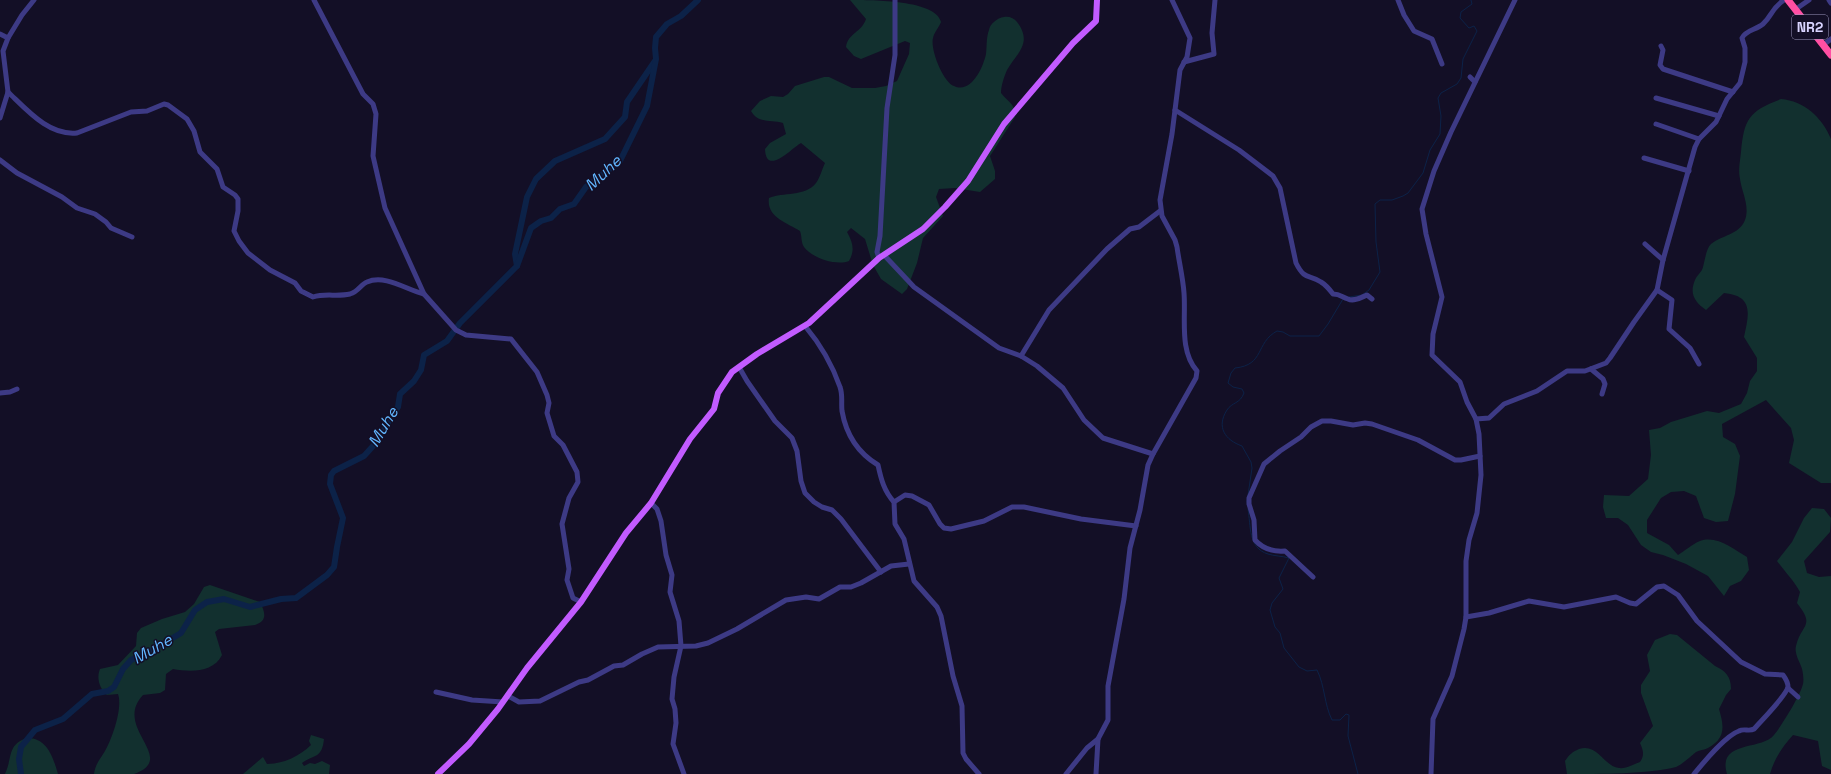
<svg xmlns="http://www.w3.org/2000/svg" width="1831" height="774" font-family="'Space Grotesk',sans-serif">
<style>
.green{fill:#12302f}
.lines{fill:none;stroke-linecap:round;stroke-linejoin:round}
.stream{stroke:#0c2248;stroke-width:1}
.river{stroke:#0c2248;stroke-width:6}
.minor{stroke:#3d3a85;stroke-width:5}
.major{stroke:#c25bff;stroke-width:6}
.highway{stroke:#ff4fa3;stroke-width:7}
.labels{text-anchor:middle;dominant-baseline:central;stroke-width:3;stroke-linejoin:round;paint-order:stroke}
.shield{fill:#130f26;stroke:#9e99be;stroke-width:1}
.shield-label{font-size:14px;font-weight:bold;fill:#d9d4ff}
.water-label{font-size:16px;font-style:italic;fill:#62b6ff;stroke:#130f26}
</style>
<rect width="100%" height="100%" fill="#130f26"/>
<g class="green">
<path d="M850,0C873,0 936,0 941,22C939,27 934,33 933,38C930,49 943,82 954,86C971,94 983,68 986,54C987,47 986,38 989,30C990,24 997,18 1004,17C1009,16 1014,18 1017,22C1033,43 1017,53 1007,70C1004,77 1001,86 1001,93C1008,102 1016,104 1015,117L990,156L995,171V179L980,192L955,188L939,189L936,197L943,216L923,238L917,263L907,289L902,294L881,279L873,265L865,239L851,228L847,232C853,243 855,250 849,261C836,266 812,258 804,247C801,243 802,236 800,231C787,223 766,217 769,198C783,192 805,197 816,183C820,178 822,169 825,163L801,143C793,147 766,177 765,149L770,143L786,134L783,123C771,119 758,124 751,111L760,101L771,96L783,97L788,94L795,86L824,77H829L852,88H875L886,86L897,81L909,54L910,43L905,41L861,59L854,56L846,47C848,33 862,32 866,19Z"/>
<path d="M1781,99C1804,101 1822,117 1831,139V483H1821L1789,463L1794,440L1791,428L1766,400L1722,424L1723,437L1735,444L1740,456L1735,494L1728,521L1716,522L1704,518L1696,496L1684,491L1671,492L1661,498L1647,520V533L1669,545L1678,555C1685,551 1692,544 1700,541C1717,535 1733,549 1747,557L1749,570L1741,581L1730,586L1724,596L1708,576L1686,564L1663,555L1651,552L1641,545L1628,525L1618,518H1606L1603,507L1604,495L1629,496L1648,479L1651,455L1649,430L1660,428L1671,422L1707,411L1719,413L1741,404L1747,393L1750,381L1757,371V358L1744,337C1749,314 1754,296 1724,293L1706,310C1695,302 1689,294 1695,280C1697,275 1702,272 1703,267C1705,260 1706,249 1711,244C1722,235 1739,235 1745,220C1750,206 1742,193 1740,179C1738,170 1740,162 1741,152C1744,119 1749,111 1781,99Z"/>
<path d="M1812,508L1824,509L1831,518L1830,532L1804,561L1807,573L1819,577L1831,576V770L1822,766L1818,741L1793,735C1783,746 1774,759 1770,774H1727C1717,740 1761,751 1774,735C1782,725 1800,696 1803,684C1804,680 1803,673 1802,669C1800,662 1794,654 1796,646C1801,624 1816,627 1797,603L1800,592C1794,581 1785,572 1777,561L1792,542L1804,518Z"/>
<path d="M210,585L260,602C265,612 268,621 255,625L219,629L215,632L222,655C213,673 190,672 173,669L166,674L165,690L160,693L143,695C112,728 179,758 134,774C125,774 104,774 94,774C95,765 100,759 105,751C112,739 123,708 118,694L107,695C100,689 96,679 100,669L118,665L136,646L137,633L141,628L162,619L185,612L194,604L204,587Z"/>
<path d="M1670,634L1677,635L1715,666C1726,671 1731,677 1731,689L1726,695L1719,709C1724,726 1726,738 1708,748C1704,750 1700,750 1696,752C1690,757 1684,763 1676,767C1650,774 1598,774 1567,774L1565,761C1569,755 1572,752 1579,749C1598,743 1603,766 1619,768C1626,769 1634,764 1640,762C1645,755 1643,750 1640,743L1653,726L1641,693V685L1650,671L1647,655L1655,640Z"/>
<path d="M311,735L324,739C322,759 314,754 302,763L304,766L310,763L315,764L322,761L330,765L329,774H243L263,757L267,764C283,764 300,756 311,745L309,741Z"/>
<path d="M26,738C47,737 53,757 58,774H5C13,756 7,746 26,738Z"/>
</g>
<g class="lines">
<g class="stream">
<polyline points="1349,297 1362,295 1369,290 1380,272 1376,242 1375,204 1380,200 1392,200 1403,196 1408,193 1423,173 1430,150 1440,134 1441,116 1438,98 1441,93 1457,84 1461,78 1463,59 1477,31 1474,26 1469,28 1460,18 1461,12 1472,4 1471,0"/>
<path d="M1247,502L1252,468L1251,462L1242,446C1225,440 1216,427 1227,410C1232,402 1240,404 1244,393L1242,389L1233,387L1228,383L1231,373L1235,368C1265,365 1255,343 1277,331L1283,332L1290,336H1319L1328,324L1343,299"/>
<path d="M1248,509C1251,526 1248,548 1268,554C1274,556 1282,556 1289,558L1279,578L1283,589L1272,603L1270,610L1275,627L1280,633L1284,648L1299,667L1307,671L1317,670C1325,686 1324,704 1332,720H1340L1346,714L1349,715L1348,736L1358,774"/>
</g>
<g class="river">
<polyline points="517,266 515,254 527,197 536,179 555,161 605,139 625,117 627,102 655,61"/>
<polyline points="21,774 19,759 21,747 35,730 63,719 92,694 108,691 114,687 123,669 131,660 151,651 181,633 195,610 207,602 224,599 250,607 281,599 296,598 327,575 334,567 337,547 343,518 330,484 331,475 334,471 364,456 374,445 398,407 400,394 414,381 421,370 424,355 447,341 460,323 517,266 531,228 541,221 551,218 560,209 574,204 586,187 620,161 647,106 656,59 655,48 656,37 667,24 681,16 698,0"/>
</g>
<g class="minor">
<polyline points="314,0 363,94 373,104 376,114 373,156 385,208 424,294 456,330 466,335 511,339 537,372 547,395 549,403 547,413 554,436 563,445 577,472 578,482 569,498 562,524 569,569 567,580 573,598 581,602"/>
<polyline points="1398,0 1404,15 1414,31 1432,39 1442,64"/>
<polyline points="1829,0 1831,3"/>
<polyline points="1796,9 1809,0"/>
<polyline points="0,34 8,38"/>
<polyline points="1823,45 1831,39"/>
<polyline points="1661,46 1663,50 1660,65 1663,69 1733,92"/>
<polyline points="1184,62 1214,54 1212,33 1215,0"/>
<polyline points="1470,77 1475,82"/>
<path d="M8,92C27,110 49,136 77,133L131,112L147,111L164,104L168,105L187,119L194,131L200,152L217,169L223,187L235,195L238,199V211L234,231L239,241L248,253L270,270L295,283L301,291L313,297C325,293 337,297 350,294C359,291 361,284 367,282C385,274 407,290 424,294"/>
<polyline points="1656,98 1719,116"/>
<path d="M1175,110L1239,150L1273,176L1280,188L1296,263C1305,281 1309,274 1321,282C1326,285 1330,290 1333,294C1340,294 1342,297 1348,299C1354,302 1362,297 1367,295L1372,299"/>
<polyline points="0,118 8,92 3,51 8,38 22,15 34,0"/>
<polyline points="1656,124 1699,139"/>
<polyline points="1644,158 1689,171"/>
<polyline points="0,160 17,173 62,197 77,208 95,214 106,222 111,228 132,237"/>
<polyline points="1645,244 1663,260"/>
<polyline points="884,255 914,287 999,348 1021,356 1037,366 1063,388 1084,420 1103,438 1153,454"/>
<polyline points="879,258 877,252 880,236 887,108 895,55 895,0"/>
<polyline points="1657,290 1672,300 1669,329 1690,348 1699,364"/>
<path d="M805,326C821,345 832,364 840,387C843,395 841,403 842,411C846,434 858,453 878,465C881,479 884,491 894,502L895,524L904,539L914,581L937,607L941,616L953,676L962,706L963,753L966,759L979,774"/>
<polyline points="1021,356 1049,310 1107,249 1130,229 1139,227 1160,211"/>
<polyline points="739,367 747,381 775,421 792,438 797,451 801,481 805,493 814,502 822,507 832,510 841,519 881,572"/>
<polyline points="1591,369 1603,379 1605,384 1602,394"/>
<polyline points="0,393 10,392 17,389"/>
<path d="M1476,419L1489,418L1504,404L1537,391L1567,371H1585L1606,363L1610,358L1634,322L1657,290L1663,260L1695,147L1699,139L1716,122L1727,99L1740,83L1745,62V48L1742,38C1746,30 1756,30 1763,24C1772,16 1771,9 1784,0"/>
<polyline points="894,502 905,495 912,496 929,505 940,524 944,528 951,529 984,521 1012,507 1024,507 1081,519 1136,526"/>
<polyline points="651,503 657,509 661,521 666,555 672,575 670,592 679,621 681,646 674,677 672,699 675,709 676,723 673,744 684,774"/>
<path d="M1313,577L1285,551C1273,552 1263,549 1255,540L1254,520L1249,504V498L1264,464L1280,451L1301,437L1311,427L1322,421H1331L1353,425L1365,423L1372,424L1418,440L1455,460H1461L1480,456"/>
<path d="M1466,617L1489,613L1529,601L1564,607L1616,597L1630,603L1636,604L1657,587L1664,586L1678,595L1697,621L1741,662L1765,674L1783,675C1786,679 1788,682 1788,687C1786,696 1761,721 1754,729C1749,732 1744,728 1739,731C1725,736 1704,762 1694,774"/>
<polyline points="1788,688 1798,697"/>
<polyline points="436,692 472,700 503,702"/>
<polyline points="508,696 519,702 540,701 579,682 588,680 614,666 623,665 642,654 658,647 696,646 708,643 737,629 786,600 806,597 819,599 840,587 851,587 861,583 891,566 909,564"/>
<path d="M1066,774L1087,748L1098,739L1108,720V686L1124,599L1130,548L1140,510L1148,465L1153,454L1196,378L1197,371C1179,351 1186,318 1184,293C1183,278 1179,262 1177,247L1175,240L1162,216L1160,200L1172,134L1180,70L1187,57L1190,38L1172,0"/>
<polyline points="1096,774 1098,739"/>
<polyline points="1431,774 1433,719 1452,676 1464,629 1466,617 1466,561 1469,540 1477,513 1481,475 1479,434 1476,419 1467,402 1460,382 1432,355 1433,334 1442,297 1426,234 1422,209 1434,171 1451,132 1515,0"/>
</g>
<polyline class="major" points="438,774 469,744 498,709 527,668 581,602 626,533 651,503 690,439 714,409 718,393 732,372 757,354 809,323 879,258 923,229 945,207 968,181 1004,124 1073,43 1096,21 1097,0"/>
<polyline class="highway" points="1788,0 1831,55"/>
</g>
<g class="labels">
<rect class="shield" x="1792" y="15" width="36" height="24" rx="3"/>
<g class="shield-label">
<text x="1810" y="27">NR2</text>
</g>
<g class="water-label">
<text transform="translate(603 173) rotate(-43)">Muhe</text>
<text transform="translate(383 427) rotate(-59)">Muhe</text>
<text transform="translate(152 649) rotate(-30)">Muhe</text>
</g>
</g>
</svg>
